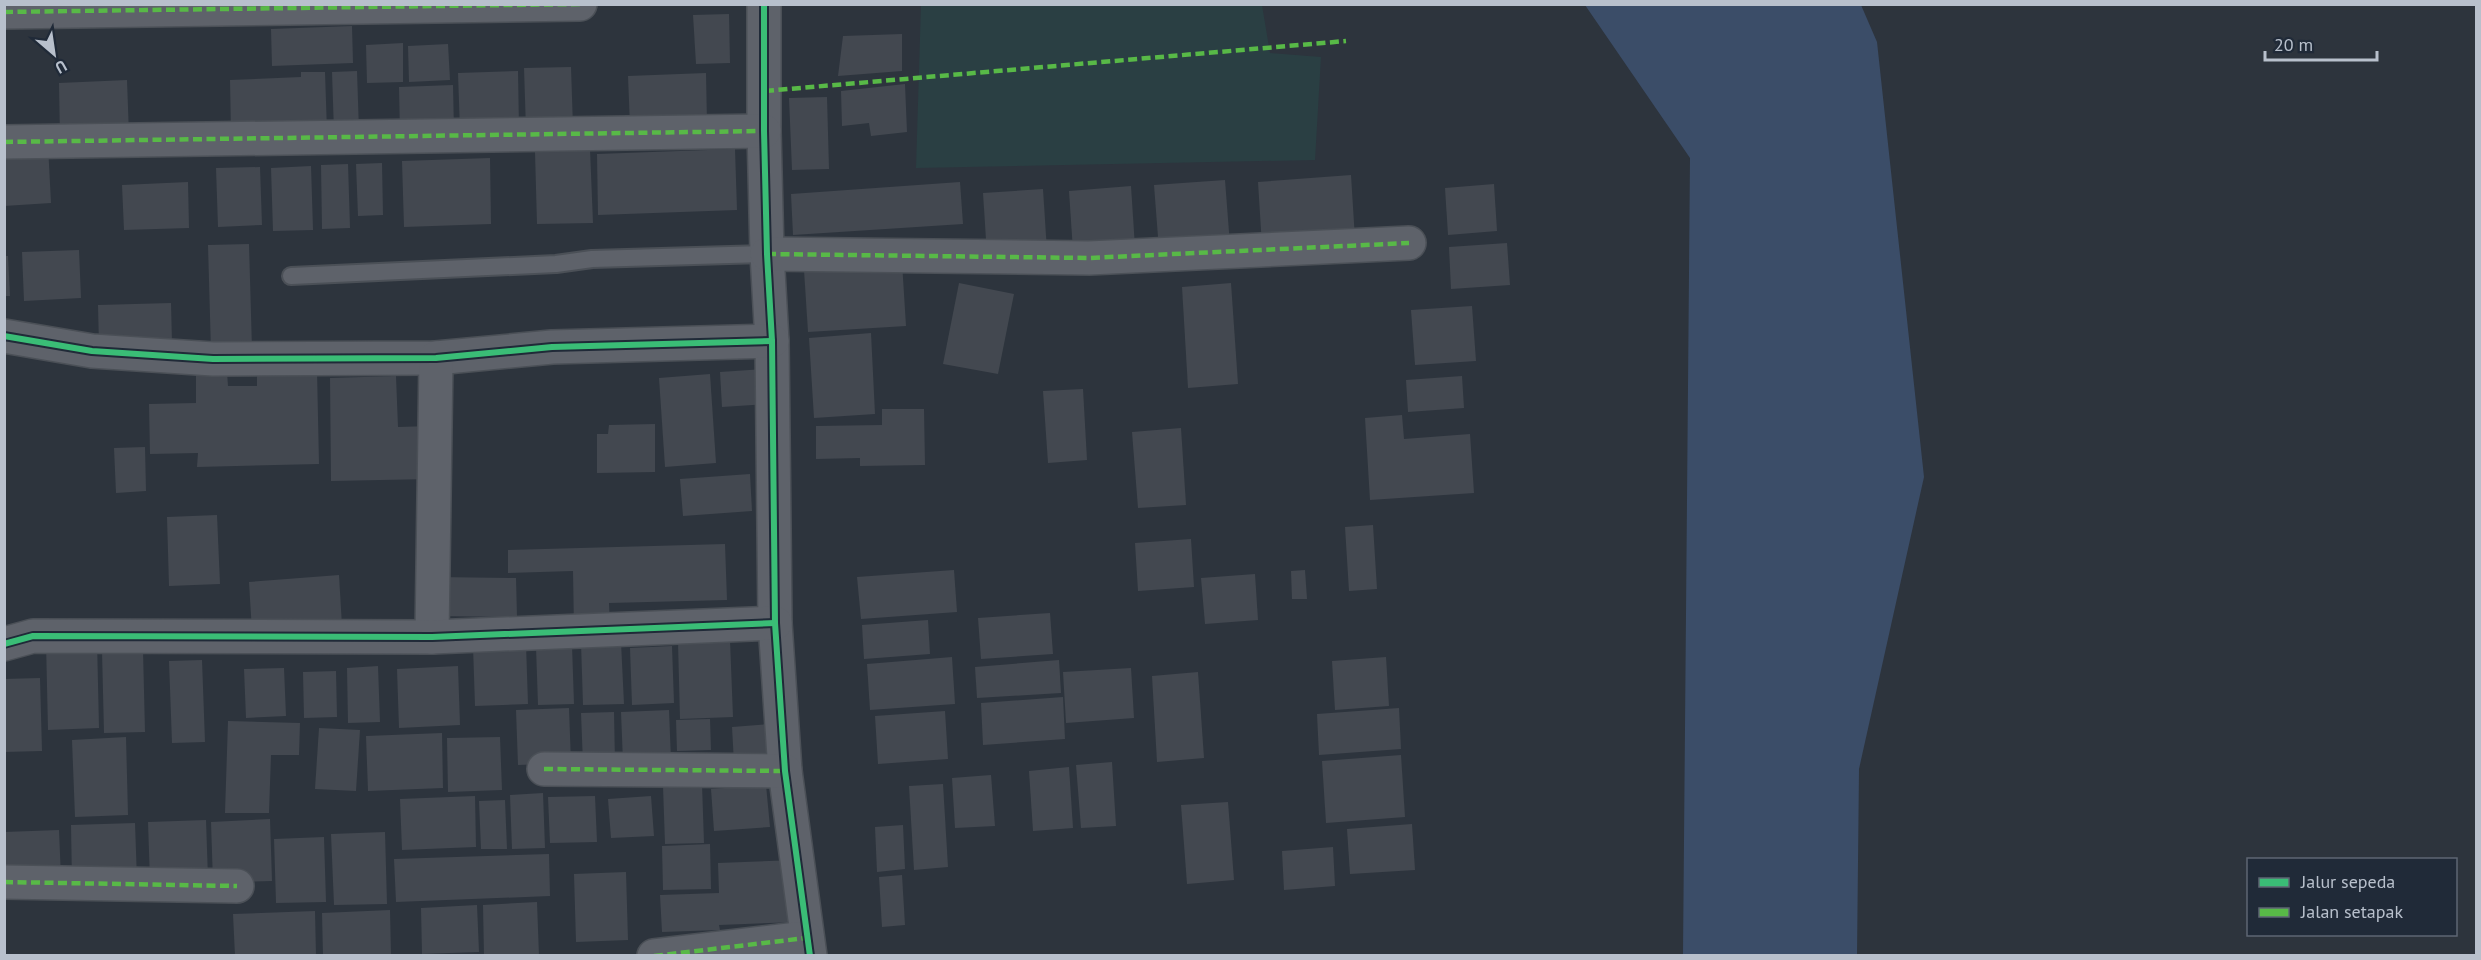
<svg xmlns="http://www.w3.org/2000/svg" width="2481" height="960" font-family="'PT Sans',sans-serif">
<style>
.green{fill:#2a3f43}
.water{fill:#3b4d68}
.building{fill:#434850}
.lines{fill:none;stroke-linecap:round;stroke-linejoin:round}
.service-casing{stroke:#4b5057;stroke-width:20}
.minor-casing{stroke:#4b5057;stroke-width:36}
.service{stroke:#5e626a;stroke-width:16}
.minor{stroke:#5e626a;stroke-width:33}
.quiet{stroke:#58b947;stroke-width:4.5;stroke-dasharray:9 4.5;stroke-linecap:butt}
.cycleway-casing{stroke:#202a38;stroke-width:10}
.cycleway{stroke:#3abd76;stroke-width:6}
</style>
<rect width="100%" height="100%" fill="#2d343d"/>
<polygon class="green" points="921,5 1262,5 1270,53 1321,57 1315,160 916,168"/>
<polygon class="water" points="1585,5 1861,5 1877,42 1924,477 1859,769 1857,955 1683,955 1690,158"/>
<g class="building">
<polygon points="729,14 730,63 696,64 693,15"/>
<polygon points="352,26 353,63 272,66 271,29"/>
<polygon points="902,34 902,71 838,76 843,36"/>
<polygon points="403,43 403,82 367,83 366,45"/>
<polygon points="448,44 450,80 409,82 408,46"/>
<polygon points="571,67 573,127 526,130 524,68"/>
<polygon points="357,71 359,131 334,132 332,72"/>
<polygon points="518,71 519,129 460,131 458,73"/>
<polygon points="301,72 325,72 327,131 231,134 230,80 301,77"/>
<polygon points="706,73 707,124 630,126 628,76"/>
<polygon points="127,80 129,135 60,138 59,83"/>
<polygon points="905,84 907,132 871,136 869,123 842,126 841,91"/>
<polygon points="453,85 454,131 400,133 399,87"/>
<polygon points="827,97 829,169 792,170 789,98"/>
<polygon points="48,145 51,203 4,206 4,147"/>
<polygon points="590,149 593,223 537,224 535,152"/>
<polygon points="735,149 737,210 598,215 597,154"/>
<polygon points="490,158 491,224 404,227 402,161"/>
<polygon points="382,163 383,215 358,216 356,164"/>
<polygon points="348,164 350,228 322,229 321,165"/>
<polygon points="311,166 313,230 273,231 271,168"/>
<polygon points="260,167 262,225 218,227 216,168"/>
<polygon points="1351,175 1355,239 1262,246 1258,182"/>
<polygon points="1225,180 1230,245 1159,250 1154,185"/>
<polygon points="188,182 189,228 124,230 122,185"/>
<polygon points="960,182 963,224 793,235 791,194"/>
<polygon points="1494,184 1497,231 1448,235 1445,188"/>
<polygon points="1131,186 1135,247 1073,251 1069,191"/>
<polygon points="1043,189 1047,251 987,255 983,193"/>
<polygon points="1507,243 1510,285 1451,289 1449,247"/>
<polygon points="249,244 252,349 211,351 208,245"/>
<polygon points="79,250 81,298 24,301 22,252"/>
<polygon points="4,256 8,256 10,296 4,296"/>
<polygon points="902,262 906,326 808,332 804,270"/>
<polygon points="959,283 1014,294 998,374 943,364"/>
<polygon points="1231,283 1238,384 1188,388 1182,287"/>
<polygon points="171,303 172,343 99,346 98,305"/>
<polygon points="1472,306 1476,361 1415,365 1411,310"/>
<polygon points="871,333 875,414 814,418 809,338"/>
<polygon points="765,369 768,404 722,407 720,372"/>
<polygon points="317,370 319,464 197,467 198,453 150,454 149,404 196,403 196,373 227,372 228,386 257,386 257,371"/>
<polygon points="710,374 716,463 665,467 659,378"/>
<polygon points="396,376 398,427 430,426 431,479 331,481 330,378"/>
<polygon points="1462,376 1464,408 1408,412 1406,380"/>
<polygon points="1083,389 1087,460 1048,463 1043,391"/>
<polygon points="882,409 924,409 925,465 860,466 860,458 816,459 816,426 882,425"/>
<polygon points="1402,415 1404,439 1470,434 1474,493 1370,500 1365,418"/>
<polygon points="655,424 655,472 597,473 597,434 608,434 609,425"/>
<polygon points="1181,428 1186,505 1138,508 1132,432"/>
<polygon points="145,447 146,491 116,493 114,448"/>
<polygon points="750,474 752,511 683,516 680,479"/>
<polygon points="217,515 220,584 169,586 167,517"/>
<polygon points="1373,525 1377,589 1349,591 1345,527"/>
<polygon points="1191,539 1194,587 1138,591 1135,543"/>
<polygon points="725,544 727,600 609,603 610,628 574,629 573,571 508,573 508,550"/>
<polygon points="954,570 957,612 861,619 857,577"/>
<polygon points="1305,570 1307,599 1292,599 1291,571"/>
<polygon points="1255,574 1258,620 1205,624 1201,578"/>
<polygon points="339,575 342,626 252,632 249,582"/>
<polygon points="436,577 516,578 517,617 435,616"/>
<polygon points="1050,613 1053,654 981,659 978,618"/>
<polygon points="928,620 930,654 864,659 862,625"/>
<polygon points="97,640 99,728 48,730 46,642"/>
<polygon points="730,640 733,717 680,719 678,642"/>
<polygon points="621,642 624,704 583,705 581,643"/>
<polygon points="526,644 528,704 475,706 473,646"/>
<polygon points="572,645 574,704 538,705 536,647"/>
<polygon points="672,646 674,703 632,705 630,648"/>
<polygon points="143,650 145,732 104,733 102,651"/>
<polygon points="952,657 955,704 870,710 867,664"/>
<polygon points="1386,657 1389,706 1335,710 1332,661"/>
<polygon points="202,660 205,742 172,743 169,661"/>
<polygon points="1059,660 1061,693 977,698 975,667"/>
<polygon points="378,666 380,722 348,723 347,668"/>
<polygon points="458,666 460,725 399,728 397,669"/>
<polygon points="284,668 286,716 246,718 244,669"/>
<polygon points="1131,668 1134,718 1066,723 1063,672"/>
<polygon points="336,671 337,717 304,718 303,672"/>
<polygon points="1198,672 1204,758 1157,762 1152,676"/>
<polygon points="40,678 42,751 4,752 4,679"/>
<polygon points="1063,697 1065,739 983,745 981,703"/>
<polygon points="569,708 571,763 518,765 516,710"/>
<polygon points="1399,708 1401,749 1319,755 1317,714"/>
<polygon points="669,710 671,760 623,762 621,712"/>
<polygon points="945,711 948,759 878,764 875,716"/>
<polygon points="614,712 615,763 583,764 581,713"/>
<polygon points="710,719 711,750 677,751 676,720"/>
<polygon points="228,721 300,723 299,755 271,755 269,813 225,813"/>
<polygon points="769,724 771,761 734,763 732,727"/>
<polygon points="319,728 360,730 356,791 315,789"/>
<polygon points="442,733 443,788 368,791 366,736"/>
<polygon points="126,737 128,815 75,817 72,740"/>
<polygon points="500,737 502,790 448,792 447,738"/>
<polygon points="1401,755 1405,817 1326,823 1322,761"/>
<polygon points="1112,762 1116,826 1081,828 1076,765"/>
<polygon points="1069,767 1073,828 1033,831 1029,771"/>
<polygon points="991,775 995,826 955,828 952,778"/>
<polygon points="702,784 704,843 665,844 663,786"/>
<polygon points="943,784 948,867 914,870 909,786"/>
<polygon points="766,785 770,827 714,831 711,789"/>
<polygon points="543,793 545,848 512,849 510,795"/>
<polygon points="475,796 476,847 402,850 400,799"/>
<polygon points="595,796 597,842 550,843 548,797"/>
<polygon points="651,796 654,836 611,838 608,799"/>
<polygon points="505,800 507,849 481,849 479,801"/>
<polygon points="1228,802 1234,880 1187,884 1181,805"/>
<polygon points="270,819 272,881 213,883 211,822"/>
<polygon points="206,820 208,878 150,881 148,822"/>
<polygon points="135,823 137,880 72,882 71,825"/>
<polygon points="1412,824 1415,870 1350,874 1347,829"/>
<polygon points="903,825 905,869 877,872 875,827"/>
<polygon points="59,830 61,878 4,880 4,832"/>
<polygon points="385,832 387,904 334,905 331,834"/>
<polygon points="324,837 326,902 276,903 274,839"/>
<polygon points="710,844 711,889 663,890 662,846"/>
<polygon points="1333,847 1335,886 1284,890 1282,851"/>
<polygon points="549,854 550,896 396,902 394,859"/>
<polygon points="796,860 798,922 719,925 720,930 662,932 660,895 719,893 718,863"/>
<polygon points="626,872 628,940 576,942 574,874"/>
<polygon points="902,875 905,925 882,927 879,877"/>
<polygon points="537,902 539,956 484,956 483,905"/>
<polygon points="477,905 479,952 422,954 421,908"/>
<polygon points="390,910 391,956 323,956 322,913"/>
<polygon points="315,911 316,956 235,956 233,914"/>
</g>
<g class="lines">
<g class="service-casing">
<polyline id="service" points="291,276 556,264 592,259 767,254"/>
</g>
<g class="minor-casing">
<g id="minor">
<polyline points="764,4 764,131 767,254 772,341 775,623 785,771 810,956"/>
<polyline points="4,12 580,4"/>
<polyline points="4,142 764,131"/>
<polyline points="767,254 1089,258 1409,243"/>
<polyline points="4,336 92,351 213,359 436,358 552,347 772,341"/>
<polyline points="432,637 436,358"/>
<polyline points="4,644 33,636 432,637 775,623"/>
<polyline points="544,769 785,771"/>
<polyline points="4,882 237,886"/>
<polyline points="654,956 806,938"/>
</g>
</g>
<use href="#service" class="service"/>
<use href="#minor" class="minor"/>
<g class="quiet">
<polyline points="4,12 580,4"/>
<polyline points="765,91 1346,41"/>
<polyline points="4,142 764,131"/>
<polyline points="767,254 1089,258 1409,243"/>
<polyline points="544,769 785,771"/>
<polyline points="4,882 237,886"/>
<polyline points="654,956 806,938"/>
</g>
<g class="cycleway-casing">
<g id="cycleway">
<polyline points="764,4 764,131 767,254 772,341 775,623 785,771 810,956"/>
<polyline points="4,336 92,351 213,359 436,358 552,347 772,341"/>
<polyline points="4,644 33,636 432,637 775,623"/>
</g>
</g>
<use href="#cycleway" class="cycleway"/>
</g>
<rect width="2481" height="960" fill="none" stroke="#b8c0cc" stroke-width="12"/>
<rect x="2247" y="858" width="210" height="78" fill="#202a38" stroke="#5d6673" stroke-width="1.5"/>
<rect x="2259" y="878" width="30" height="9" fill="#3abd76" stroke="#5d6673" stroke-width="1.5"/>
<text x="2301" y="888" font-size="18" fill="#b8c0cc">Jalur sepeda</text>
<rect x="2259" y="908" width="30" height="9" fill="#58b947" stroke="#5d6673" stroke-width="1.5"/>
<text x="2301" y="918" font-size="18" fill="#b8c0cc">Jalan setapak</text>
<g transform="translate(54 54) rotate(151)" stroke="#202a38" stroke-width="4.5" paint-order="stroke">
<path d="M0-4.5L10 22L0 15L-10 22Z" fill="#b8c0cc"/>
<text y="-9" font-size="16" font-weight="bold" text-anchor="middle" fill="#b8c0cc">U</text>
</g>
<path d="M2265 51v9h112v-9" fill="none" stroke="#b8c0cc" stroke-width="3"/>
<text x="2274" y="51" font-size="18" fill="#b8c0cc" stroke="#202a38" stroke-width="4.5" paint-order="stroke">20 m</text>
</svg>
